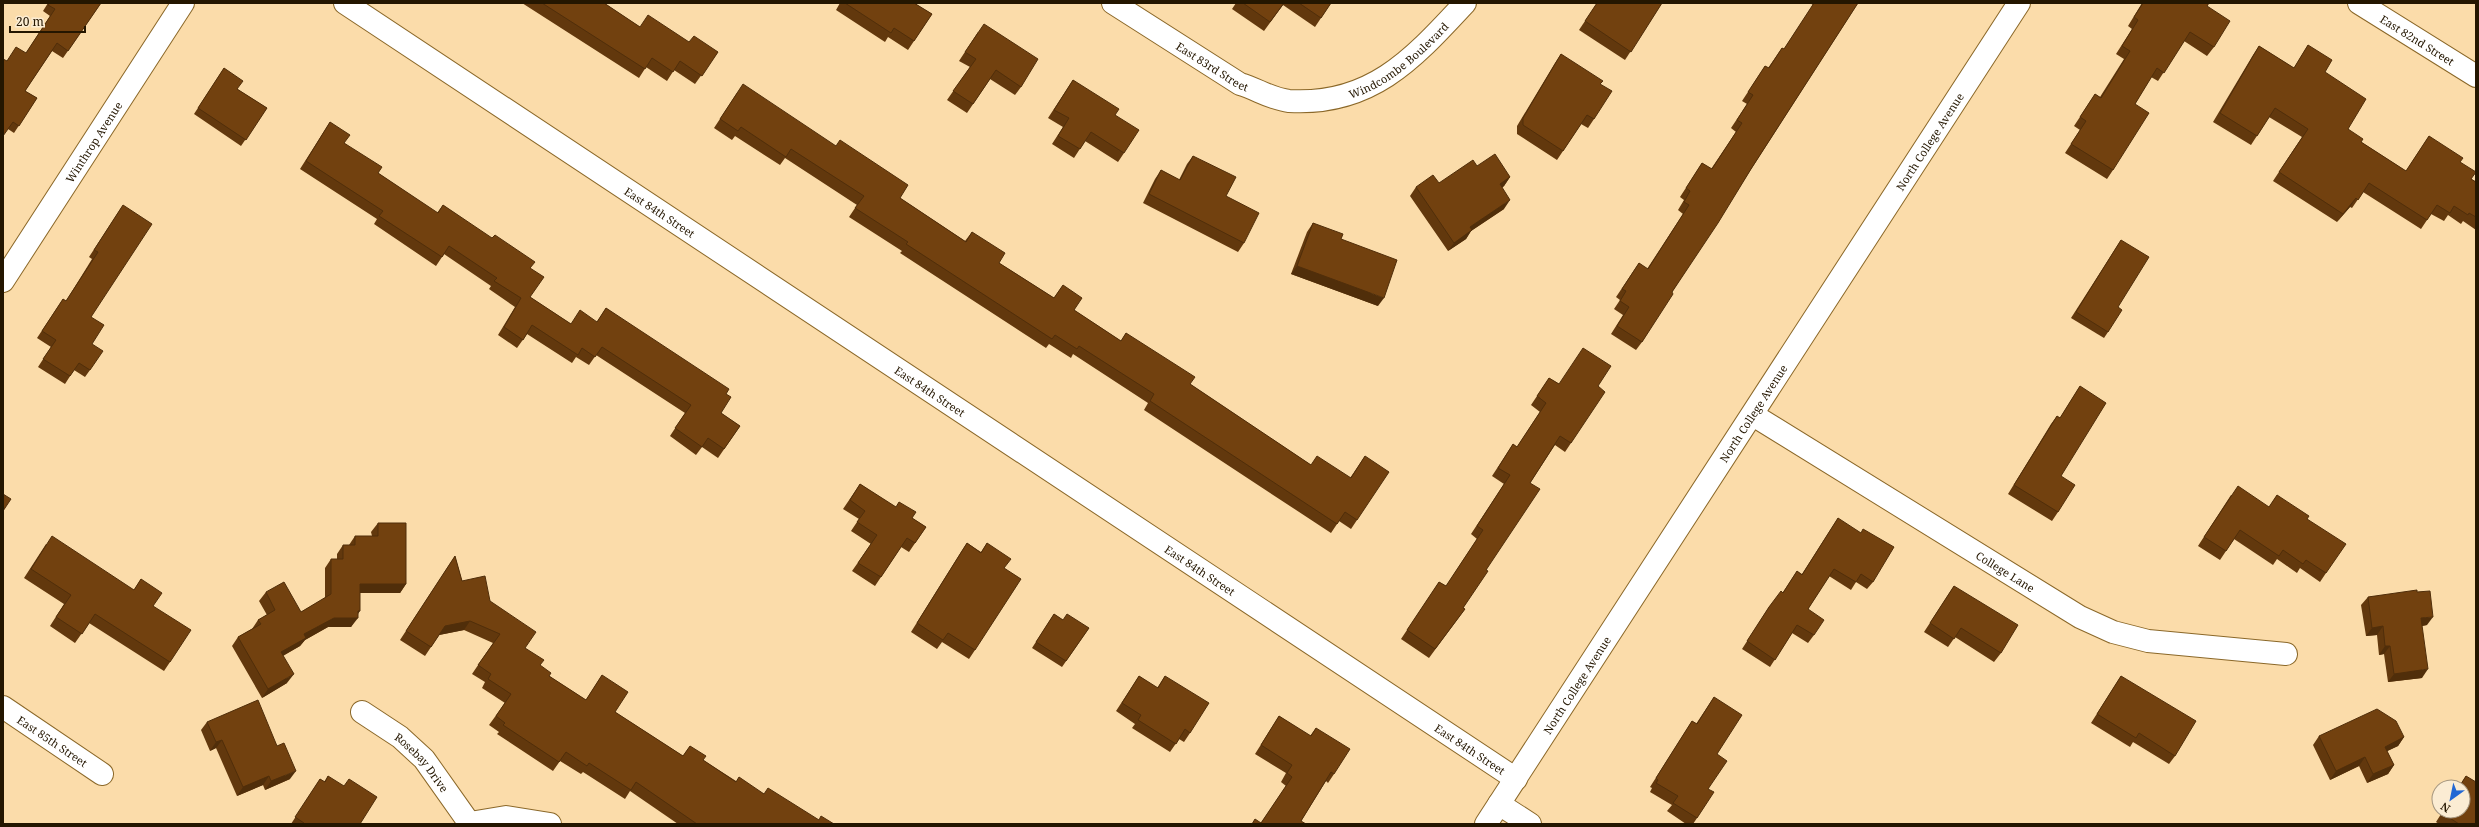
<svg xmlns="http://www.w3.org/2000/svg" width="2479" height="827" font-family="'Noto Serif',serif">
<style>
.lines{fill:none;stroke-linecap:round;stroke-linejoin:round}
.minor-casing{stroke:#8b6829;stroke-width:24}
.tertiary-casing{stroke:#8b6829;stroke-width:24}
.secondary-casing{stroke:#8b6829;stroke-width:24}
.minor{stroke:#fff;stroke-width:22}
.tertiary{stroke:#fff;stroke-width:22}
.secondary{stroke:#fff;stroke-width:22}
.wall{fill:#62380d}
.shaded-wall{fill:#502e0a}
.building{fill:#72410f;stroke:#502e0a}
.labels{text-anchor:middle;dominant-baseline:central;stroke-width:4;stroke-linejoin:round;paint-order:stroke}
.street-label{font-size:11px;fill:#241600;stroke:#fbecd3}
</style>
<rect width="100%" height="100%" fill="#fbdcaa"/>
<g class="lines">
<g class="minor-casing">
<g id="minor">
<path id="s1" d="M345,3L1516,779"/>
<path id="s2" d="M1113,3L1240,84C1257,89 1271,99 1289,101C1371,106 1413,59 1465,3"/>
<path id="s3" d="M3,281L183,3"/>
<path id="s4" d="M1753,415L2080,617L2113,632L2148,641L2286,654"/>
<path id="s5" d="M3,707L102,774"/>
<path id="s6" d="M362,712L400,737L424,759L470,824"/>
<polyline points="1499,804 1530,824"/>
<polyline points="470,823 506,817 550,824"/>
</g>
</g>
<g class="tertiary-casing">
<g id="tertiary">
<path id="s7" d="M2359,3L2476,76"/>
</g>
</g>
<g class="secondary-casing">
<g id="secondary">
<path id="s8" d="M1486,824L2019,3"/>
</g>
</g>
<use href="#minor" class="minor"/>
<use href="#tertiary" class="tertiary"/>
<use href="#secondary" class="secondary"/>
</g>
<g class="wall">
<polygon points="48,3 101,3 63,58 52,51 25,91 37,98 14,133 8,129 6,61 26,53 50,16 43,11"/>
<polygon points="522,3 604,3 640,27 718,52 695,84 674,70 667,81 646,67 639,78"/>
<polygon points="840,3 914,3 932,14 908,50 888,37 885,42 836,10"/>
<polygon points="1236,3 1331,3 1315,27 1283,5 1264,31 1232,9"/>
<polygon points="1597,3 1662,3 1625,60 1579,30"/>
<polygon points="1810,3 1858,3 1672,292 1642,342 1636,350 1611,334 1623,315 1614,309 1620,300 1616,297 1639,263 1647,269 1683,214 1678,210 1684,200 1680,197 1702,163 1711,169 1736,132 1731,128 1747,104 1742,101 1765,66 1768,68 1782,48 1784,49 1813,5"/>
<polygon points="2142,3 2209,3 2207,6 2214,47 2207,56 2184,41 2158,81 2151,77 2135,104 2113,170 2107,179 2065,153 2080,130 2074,126 2095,94 2100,97 2124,59 2116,54 2132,29 2128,26"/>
<polygon points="978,32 1021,87 1015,95 990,79 967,113 947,100 970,67 959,61"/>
<polygon points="2308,45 2325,72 2348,129 2361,142 2406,171 2429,136 2460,162 2471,179 2476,182 2476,230 2463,221 2461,224 2448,215 2444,221 2431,214 2421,229 2363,192 2352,208 2350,207 2337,222 2273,181 2302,137 2269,117 2251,145 2213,122 2253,55 2259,46 2294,68"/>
<polygon points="1561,54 1600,84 1594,119 1588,128 1581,124 1557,160 1517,134 1517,126 1555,63"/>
<polygon points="224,68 237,89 267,108 241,146 194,114"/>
<polygon points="1073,80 1115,115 1124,153 1118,162 1085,141 1074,158 1052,144 1063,127 1048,118"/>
<polygon points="737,93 900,198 965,241 972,232 999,263 1054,298 1063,285 1074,310 1121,341 1126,333 1190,384 1311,465 1350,478 1365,456 1357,520 1351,529 1339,521 1331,533 1144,410 1148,403 1073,354 1071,358 1049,344 1046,348 900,253 902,251 849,217 857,205 785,158 780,165 735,136 732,140 714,128"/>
<polygon points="330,122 344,143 378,173 437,213 443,205 530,268 530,297 571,324 597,322 606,308 726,394 721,413 740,426 718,458 702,447 696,455 670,436 685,413 596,355 589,365 576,357 572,363 527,334 517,348 498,335 515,307 489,289 491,286 444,254 436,266 374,224 377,219 300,169"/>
<polygon points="1193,156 1226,196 1244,243 1238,252 1143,203 1155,179 1161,170 1179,180 1187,164"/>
<polygon points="1477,166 1510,177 1504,186 1502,188 1504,209 1471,231 1466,239 1448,251 1410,196 1416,187 1439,183"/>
<polygon points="123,205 91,317 92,344 90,370 85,377 74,370 65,384 38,367 51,347 37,338 63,299 66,301 92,259 89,257"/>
<polygon points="1313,223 1341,239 1378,306 1291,274 1307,232"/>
<polygon points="2121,240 2118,307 2108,332 2104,338 2071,318"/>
<polygon points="1549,378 1559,384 1598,386 1571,443 1565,452 1555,445 1530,483 1486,570 1463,608 1465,609 1429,658 1401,639 1439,582 1446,586 1477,539 1471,534 1504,484 1492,476 1513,444 1517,447 1540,412 1531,405"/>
<polygon points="2080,386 2061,476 2058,512 2052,521 2008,494 2051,424 2057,416 2060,418"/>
<polygon points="860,484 926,527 909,552 901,547 875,586 852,571 871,544 851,531 859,519 843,509"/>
<polygon points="2231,495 2269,507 2277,495 2307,519 2326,573 2320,582 2300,568 2297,573 2277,559 2273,565 2234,539 2220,560 2198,546"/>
<polygon points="1838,518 1873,582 1867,589 1856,582 1851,590 1829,576 1808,609 1814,635 1808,643 1792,633 1770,667 1742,649 1769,607 1783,592 1797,571 1802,574"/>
<polygon points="378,523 406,584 400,593 360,593 358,615 351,627 328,627 305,640 300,646 283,656 287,683 262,698 232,646 238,637 252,629 258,620 267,615 259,601 266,592 301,612 325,598 325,568 331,559 337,559 337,554 343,545 349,545 355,536 372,536 371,532"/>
<polygon points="967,543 981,552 987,543 1004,568 975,650 969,659 942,642 937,649 911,632 961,552"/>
<polygon points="46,544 134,590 141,579 153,606 170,662 164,671 89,623 75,643 50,626 64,604 24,578"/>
<polygon points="455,556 462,581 490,601 525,648 549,676 586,700 602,675 615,712 683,756 690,746 703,760 736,781 764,794 818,820 834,824 678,824 630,791 625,799 583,772 581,774 560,761 553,771 497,734 499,732 489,725 505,703 482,688 485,682 472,674 493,643 464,630 439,635 425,656 400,640"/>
<polygon points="1954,586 2001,653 1994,662 1955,637 1948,647 1924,632"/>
<polygon points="2417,592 2427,625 2422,626 2422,678 2388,682 2384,654 2379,655 2377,635 2366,636 2361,605 2368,597"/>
<polygon points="1054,614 1063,620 1089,628 1062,667 1032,648"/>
<polygon points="1139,676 1157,688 1165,676 1190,733 1184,742 1179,739 1170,752 1132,728 1135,724 1116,711"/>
<polygon points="2121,676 2175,756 2169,764 2133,742 2130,747 2091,723"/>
<polygon points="1714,697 1717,754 1708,789 1697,818 1693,824 1686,824 1667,811 1672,805 1650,792 1652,788 1650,787 1692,721 1696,724"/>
<polygon points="1279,716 1310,736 1316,728 1334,774 1328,783 1326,781 1301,821 1252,824 1261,823 1286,786 1281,782 1286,773 1255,754"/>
<polygon points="207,722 290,779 265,790 263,785 237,796 216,748 210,751 201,730"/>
<polygon points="2319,736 2404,737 2398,746 2387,751 2394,765 2388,774 2367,783 2359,766 2330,780 2313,745"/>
<polygon points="328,776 360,824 291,824 320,779 324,782"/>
<polygon points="2466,776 2476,824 2439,824 2436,822 2443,811 2463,811 2463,787 2459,787"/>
</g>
<g class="shaded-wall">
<polygon points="1510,177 1504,186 1494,193 1500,184"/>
<polygon points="2356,198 2350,207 2337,222 2343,214"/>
<polygon points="1510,200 1504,209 1471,231 1466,239 1448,251 1454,243 1470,227"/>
<polygon points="1297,266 1384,298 1378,306 1291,274"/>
<polygon points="360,584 406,584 400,593 354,593"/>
<polygon points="358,611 360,611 355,618 358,618 351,627 328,627 305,640 300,646 275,660 281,652 304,634 334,618"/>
<polygon points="2433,617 2427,625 2415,627 2421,618"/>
<polygon points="470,621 464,630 439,635 445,626"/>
<polygon points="2383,626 2377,635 2366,636 2372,628"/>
<polygon points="2385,646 2390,646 2384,654 2379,655"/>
<polygon points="2428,669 2422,678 2388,682 2394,674"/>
<polygon points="294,674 287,683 262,698 268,689"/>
<polygon points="2404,737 2398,746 2379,755 2385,747"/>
<polygon points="222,740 216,748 210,751 216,742"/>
<polygon points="2365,757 2359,766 2330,780 2336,771"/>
<polygon points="2394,765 2388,774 2367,783 2373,774"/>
<polygon points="296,771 290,779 265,790 271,781"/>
<polygon points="269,776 263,785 237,796 243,787"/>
</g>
<g class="building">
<polygon points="49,3 101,3 68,51 57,43 25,91 37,98 19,126 13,122 3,136 3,59 7,61 16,47 26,53 55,9 48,5"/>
<polygon points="542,3 604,3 640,27 648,15 689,42 694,36 718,52 702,76 680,61 673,72 652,58 645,69"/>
<polygon points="845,3 914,3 932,14 914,41 894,28 891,33"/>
<polygon points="1243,3 1284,3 1270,22"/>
<polygon points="1299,3 1331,3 1321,18"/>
<polygon points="1597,3 1662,3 1631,52 1585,21"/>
<polygon points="1814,3 1858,3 1751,169 1718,223 1672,292 1673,294 1642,342 1617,326 1629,307 1620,301 1626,291 1622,289 1639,263 1648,269 1689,205 1684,202 1690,191 1686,188 1702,163 1712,169 1742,123 1737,120 1753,95 1748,92 1765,66 1769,68 1782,48 1784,49"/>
<polygon points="2143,3 2209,3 2207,6 2230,21 2214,47 2190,32 2164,73 2157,68 2135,104 2149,113 2113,170 2071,144 2086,121 2080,117 2095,94 2101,98 2130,51 2122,46 2138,20 2134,17"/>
<polygon points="984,24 1038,59 1021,87 996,70 973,104 953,91 976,59 965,52"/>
<polygon points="2308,45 2332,60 2325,72 2366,99 2348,129 2363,139 2361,142 2406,171 2429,136 2463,158 2460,162 2476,172 2471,179 2476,182 2476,217 2469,213 2468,215 2454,206 2450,213 2437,205 2427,220 2369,183 2358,200 2356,198 2343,214 2279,172 2308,129 2275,108 2257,136 2220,113 2259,46 2294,68"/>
<polygon points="1561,54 1603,81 1600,84 1612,91 1594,119 1587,115 1563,151 1523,125 1523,118"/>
<polygon points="224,68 243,81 237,89 267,108 246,140 198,108"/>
<polygon points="1073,80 1119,109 1115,115 1139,130 1124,153 1091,132 1080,149 1058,136 1069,118 1054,110"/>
<polygon points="743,84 836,146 840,140 908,185 900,198 966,242 972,232 1005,253 999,263 1054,298 1063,285 1082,298 1074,310 1121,341 1126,333 1195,377 1190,384 1311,465 1317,456 1351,478 1365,456 1389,472 1357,520 1345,512 1337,524 1150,401 1154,394 1079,346 1077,349 1055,335 1052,339 906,244 908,242 855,208 864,196 791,149 786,157 741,127 738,131 720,119"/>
<polygon points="330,122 350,135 344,143 382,167 378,173 438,213 443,205 492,238 495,235 535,262 530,268 544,277 530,297 571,324 580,310 597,322 606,308 729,389 726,394 731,397 721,413 740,426 724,449 708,438 702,447 675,428 691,405 602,347 595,357 582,348 578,355 532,325 523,340 504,327 521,298 494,281 497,278 449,246 442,257 379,216 383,211 306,161"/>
<polygon points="1495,154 1510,177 1500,184 1510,200 1470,227 1472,230 1454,243 1416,187 1433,175 1439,183 1473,160 1477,166"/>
<polygon points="1193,156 1236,177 1226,196 1259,213 1244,243 1149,194 1161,170 1180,180"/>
<polygon points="123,205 152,224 91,317 104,325 92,344 103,351 90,370 79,363 70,376 43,359 56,340 42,331 63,299 66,301 98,252 94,250"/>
<polygon points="1313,223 1343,234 1341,239 1397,260 1384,298 1297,266"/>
<polygon points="2121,240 2149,257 2118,307 2122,310 2108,332 2076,312"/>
<polygon points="1583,348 1611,366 1598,386 1605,392 1571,443 1560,436 1530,483 1540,489 1486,570 1488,571 1463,608 1465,609 1435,649 1407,630 1439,582 1446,586 1483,530 1477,526 1510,475 1498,468 1513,444 1517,447 1546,403 1537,396 1549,378 1559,384"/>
<polygon points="2080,386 2106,403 2061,476 2075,485 2058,512 2014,485 2057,416 2060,418"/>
<polygon points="860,484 896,507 899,502 916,512 912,518 926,527 915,543 907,538 881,577 858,563 877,535 857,522 865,511 850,500"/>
<polygon points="2238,486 2269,507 2277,495 2309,516 2307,519 2346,544 2326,573 2306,560 2303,564 2283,550 2279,556 2240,530 2226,551 2204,537"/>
<polygon points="3,494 11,499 3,511"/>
<polygon points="1838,518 1861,533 1863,529 1894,547 1873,582 1861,574 1856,582 1834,569 1808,609 1824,620 1814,635 1797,625 1775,660 1747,641 1769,607 1781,591 1783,593 1797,571 1802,575"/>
<polygon points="378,523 406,523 406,584 360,584 360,611 358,611 358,618 334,618 304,634 306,638 281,652 294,674 268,689 238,637 261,624 258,620 275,610 266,592 284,582 301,612 331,594 331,559 343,559 343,545 355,545 355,536 378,536"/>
<polygon points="52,536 134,590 141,579 162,593 153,606 191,630 170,662 95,614 82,634 56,617 71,595 31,569"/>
<polygon points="967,543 981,553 987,543 1011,559 1004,568 1021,579 975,650 948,633 943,640 917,623"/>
<polygon points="455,556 462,581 485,576 490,601 536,632 525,648 544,660 540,665 551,673 549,676 586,700 602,675 628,692 615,712 683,756 690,746 706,756 703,760 736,782 739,777 764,794 768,788 819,820 821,816 834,824 697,824 636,782 631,790 589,763 587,766 566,752 559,762 503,725 505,723 496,716 511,694 488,679 491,674 478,665 500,634 470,621 445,626 431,647 406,631"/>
<polygon points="1954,586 2018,625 2001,653 1961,628 1954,639 1930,623"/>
<polygon points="2417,590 2417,592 2430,591 2433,617 2421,618 2428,669 2394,674 2390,646 2385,646 2383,626 2372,628 2368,597"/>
<polygon points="1054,614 1063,620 1067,614 1089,628 1066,661 1036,642"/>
<polygon points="1139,676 1158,688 1165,676 1209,703 1190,733 1185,729 1176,744 1138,720 1141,715 1122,703"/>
<polygon points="2121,676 2196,721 2175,756 2139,733 2136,738 2097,714"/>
<polygon points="1714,697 1742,715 1717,754 1727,761 1708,789 1714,792 1697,818 1673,803 1678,796 1656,783 1658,780 1656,778 1692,721 1697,724"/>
<polygon points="258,700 277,746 284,743 296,771 271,781 269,776 243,787 222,740 216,742 207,722"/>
<polygon points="2377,709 2396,721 2404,737 2385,747 2394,765 2373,774 2365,757 2336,771 2319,736"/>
<polygon points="1279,716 1311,736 1316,728 1350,749 1334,774 1331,772 1301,821 1306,824 1252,824 1255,819 1261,823 1292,777 1287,773 1292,765 1261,745"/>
<polygon points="328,776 344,786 349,779 377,797 360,824 303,824 304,823 295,817 320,779 325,782"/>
<polygon points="2466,776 2476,782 2476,824 2459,824 2442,813 2444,811 2463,811 2463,787 2459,787"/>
</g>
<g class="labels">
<g class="street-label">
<text stroke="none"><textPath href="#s7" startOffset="69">East 82nd Street</textPath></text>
<text stroke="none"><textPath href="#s2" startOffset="324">Windcombe Boulevard</textPath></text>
<text stroke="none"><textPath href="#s2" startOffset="118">East 83rd Street</textPath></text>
<text stroke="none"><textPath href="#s3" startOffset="166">Winthrop Avenue</textPath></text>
<text stroke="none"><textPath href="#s8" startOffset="814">North College Avenue</textPath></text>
<text stroke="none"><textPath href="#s1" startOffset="378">East 84th Street</textPath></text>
<text stroke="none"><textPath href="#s1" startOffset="702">East 84th Street</textPath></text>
<text stroke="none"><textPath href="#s8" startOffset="490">North College Avenue</textPath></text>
<text stroke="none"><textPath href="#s1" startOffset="1026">East 84th Street</textPath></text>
<text stroke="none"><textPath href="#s4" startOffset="297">College Lane</textPath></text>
<text stroke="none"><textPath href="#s8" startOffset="166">North College Avenue</textPath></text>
<text stroke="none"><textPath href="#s5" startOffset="60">East 85th Street</textPath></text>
<text stroke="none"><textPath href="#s1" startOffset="1350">East 84th Street</textPath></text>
<text stroke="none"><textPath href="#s6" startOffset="79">Rosebay Drive</textPath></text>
</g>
</g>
<rect width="2479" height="827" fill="none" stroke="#241600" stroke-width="8"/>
<g transform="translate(2451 799) rotate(213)"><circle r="19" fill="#fbecd3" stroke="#a5967f"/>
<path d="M0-3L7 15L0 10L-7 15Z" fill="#2368d4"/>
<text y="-6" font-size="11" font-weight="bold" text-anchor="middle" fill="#241600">N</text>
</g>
<path d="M10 26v6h75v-6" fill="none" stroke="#241600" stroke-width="2"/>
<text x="16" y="26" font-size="12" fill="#241600" stroke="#fbecd3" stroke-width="3" paint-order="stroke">20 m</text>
</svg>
